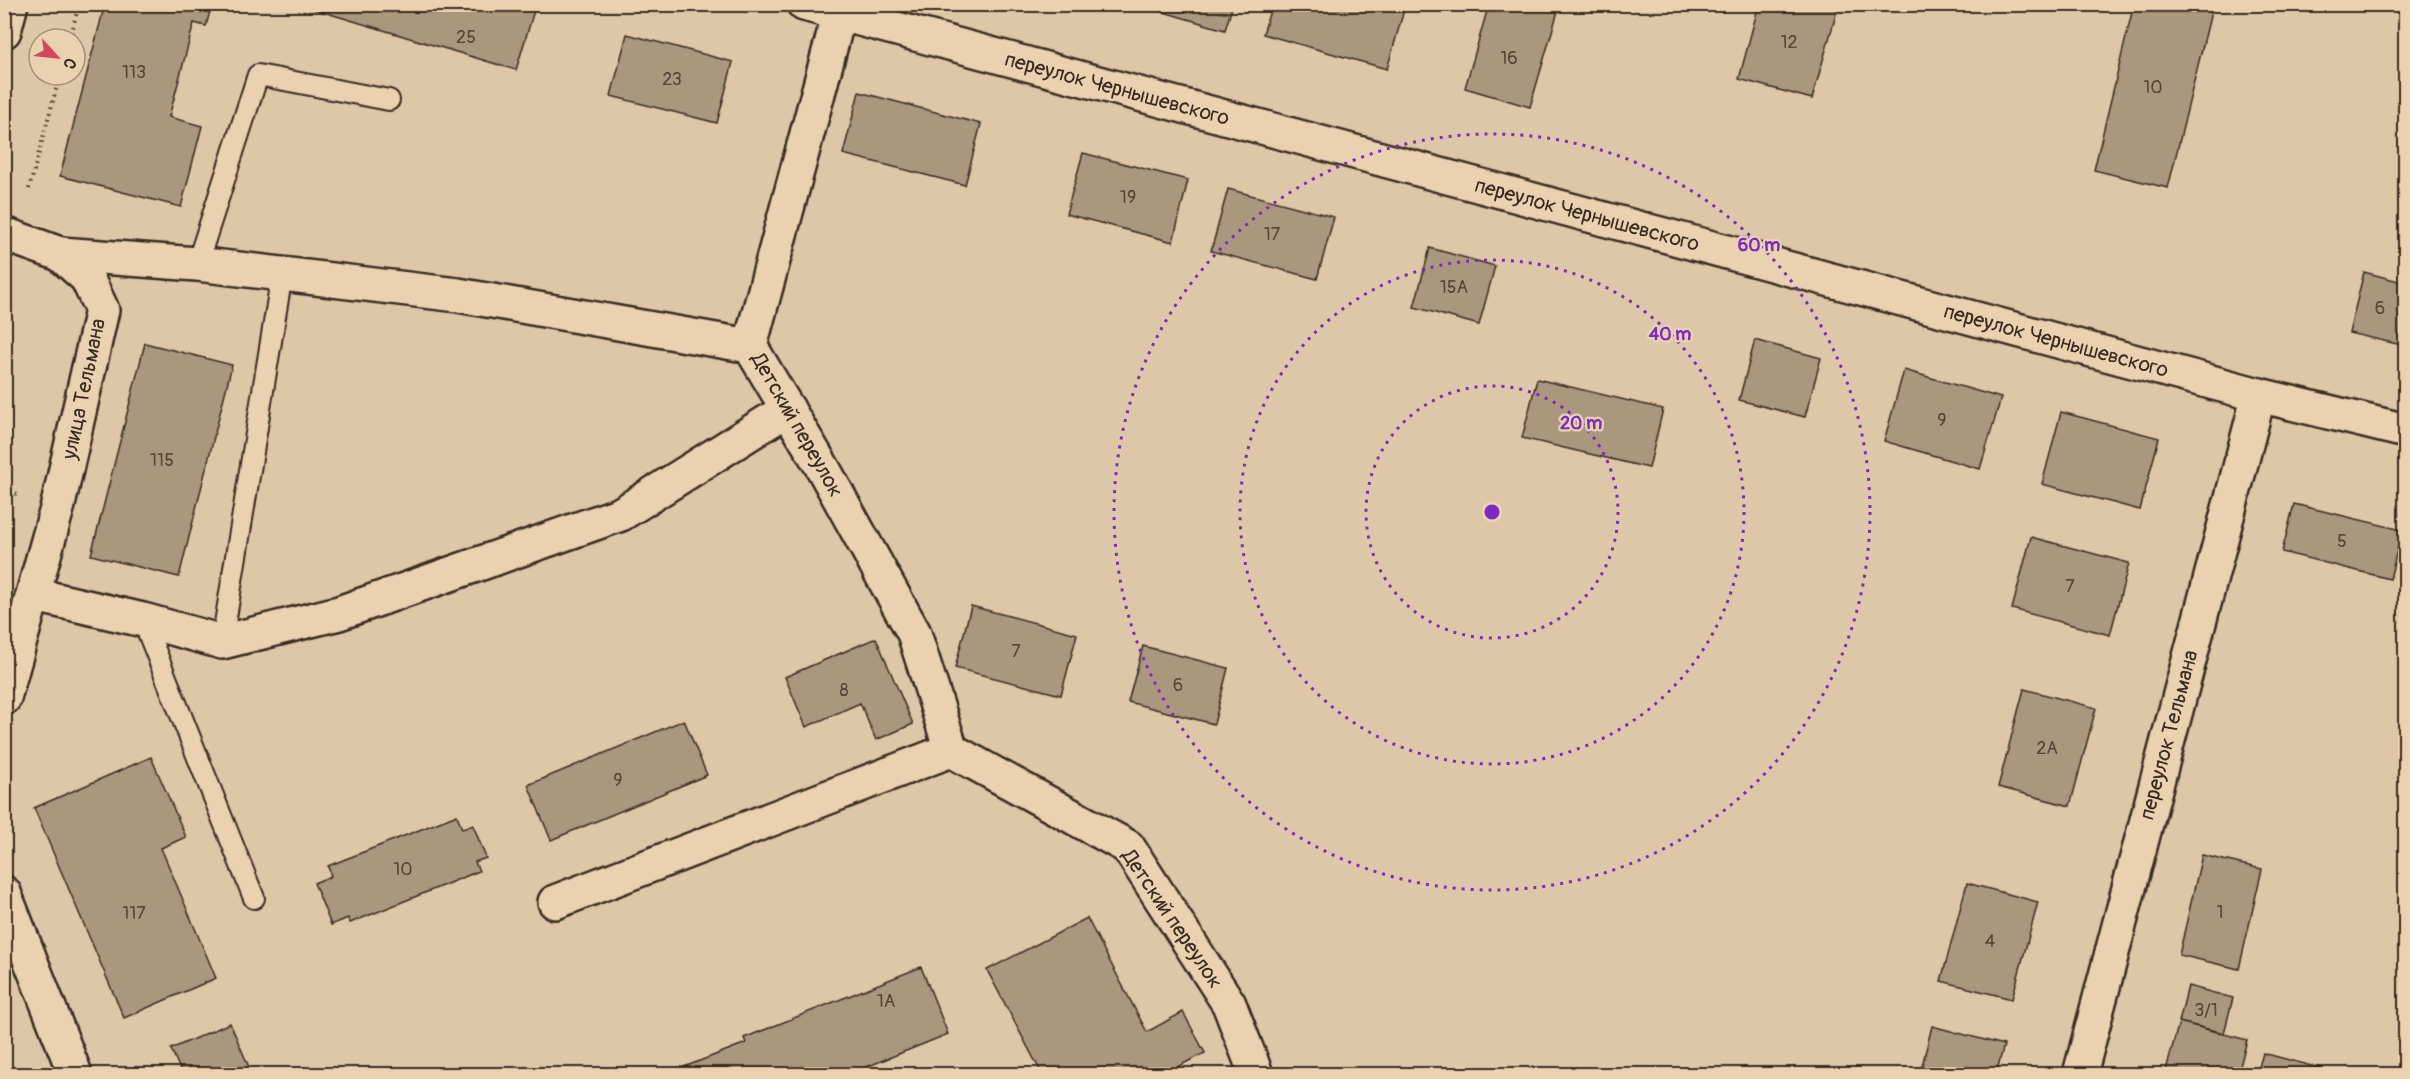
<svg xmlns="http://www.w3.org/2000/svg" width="2410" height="1079" font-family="Pangolin,sans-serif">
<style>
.building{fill:#ab977e;stroke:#3b2a1e;stroke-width:1.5}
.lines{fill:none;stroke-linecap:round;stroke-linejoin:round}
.service-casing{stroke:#3b2a1e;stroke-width:24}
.minor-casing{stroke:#3b2a1e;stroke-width:38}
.path{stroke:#3b2a1e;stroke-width:4;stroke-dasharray:1.5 4.5;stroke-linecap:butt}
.service{stroke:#e9d1b1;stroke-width:20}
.minor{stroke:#e9d1b1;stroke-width:33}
.ring{fill:none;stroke:#7b2cbf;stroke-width:3;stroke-dasharray:3 6}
.labels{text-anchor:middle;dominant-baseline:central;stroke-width:4.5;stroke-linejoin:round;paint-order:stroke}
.number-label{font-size:18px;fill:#574536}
.street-label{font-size:21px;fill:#3b2a1e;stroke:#e9d1b1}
.centre{fill:#7b2cbf;stroke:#e9d1b1;stroke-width:3}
.ring-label{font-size:18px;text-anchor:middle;font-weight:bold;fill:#7b2cbf;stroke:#e9d1b1;stroke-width:4.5;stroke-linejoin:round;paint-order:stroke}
</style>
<rect width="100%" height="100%" fill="#dec7a8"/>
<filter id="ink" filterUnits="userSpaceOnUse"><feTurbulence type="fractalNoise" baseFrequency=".0167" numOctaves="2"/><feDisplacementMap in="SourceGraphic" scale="12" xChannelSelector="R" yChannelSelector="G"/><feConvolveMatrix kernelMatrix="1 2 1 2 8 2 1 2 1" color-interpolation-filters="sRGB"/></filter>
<g filter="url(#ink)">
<g class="building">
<polygon points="105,4 212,4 206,26 194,23 169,117 202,126 181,207 60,176"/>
<polygon points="297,4 536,4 516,70"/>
<polygon points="1162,4 1233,4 1225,30 1160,11"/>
<polygon points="1272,4 1384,4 1404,10 1387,69 1263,34"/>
<polygon points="1489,4 1560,4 1530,107 1465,88"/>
<polygon points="1759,4 1839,4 1812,99 1739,79"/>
<polygon points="2134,4 2213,4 2168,188 2094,170"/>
<polygon points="627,34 733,62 717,123 611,96"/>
<polygon points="859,92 981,124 965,185 843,154"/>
<polygon points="1083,153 1188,180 1173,242 1066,214"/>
<polygon points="1228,189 1334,217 1317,279 1211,251"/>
<polygon points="1430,248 1495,266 1479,325 1414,307"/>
<polygon points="2364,272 2406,283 2406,346 2349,333"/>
<polygon points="1755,340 1821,358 1805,417 1739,400"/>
<polygon points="145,343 232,365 179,577 91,555"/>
<polygon points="1904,370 2001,398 1980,469 1884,441"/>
<polygon points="1537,379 1663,409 1649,468 1522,438"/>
<polygon points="2061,412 2159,438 2140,510 2042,484"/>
<polygon points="2294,504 2402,530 2390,579 2282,552"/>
<polygon points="2031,537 2129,563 2110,635 2012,609"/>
<polygon points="971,606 1077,634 1061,695 955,668"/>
<polygon points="876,638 913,724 876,740 860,703 806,727 785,677"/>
<polygon points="1143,646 1228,668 1214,724 1128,702"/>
<polygon points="2024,689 2096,708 2070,806 1998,787"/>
<polygon points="684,720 707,775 551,840 528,785"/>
<polygon points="151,757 186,837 161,848 216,978 124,1018 34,808"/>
<polygon points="457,815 462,829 473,825 486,858 475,862 479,871 350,923 348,918 331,925 314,883 331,876 328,866"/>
<polygon points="2202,855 2262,869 2239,969 2179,955"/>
<polygon points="1967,883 2038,902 2012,999 1941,981"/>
<polygon points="1087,918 1147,1032 1183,1012 1205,1053 1167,1072 1169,1074 1042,1074 987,970"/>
<polygon points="921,967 948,1034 849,1074 666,1074 746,1043 744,1038"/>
<polygon points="2188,986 2233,998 2224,1033 2179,1022"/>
<polygon points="2179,1022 2247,1040 2238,1074 2165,1074"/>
<polygon points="230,1023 252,1074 182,1074 171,1049"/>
<polygon points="1932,1026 2004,1045 1996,1074 1920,1074"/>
<polygon points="2263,1053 2319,1068 2317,1074 2257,1074"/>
</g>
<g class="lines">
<g class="service-casing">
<g id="service">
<polyline points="197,264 258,75 389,100"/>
<polyline points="143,620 254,898"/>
<polyline points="222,642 282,274"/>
</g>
</g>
<g class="minor-casing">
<g id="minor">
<polyline points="804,4 2259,395 2406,431"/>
<polyline points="839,15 750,346 824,470 914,633 951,750 1128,847 1229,1004 1256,1074"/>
<polyline points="4,31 11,4"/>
<polyline points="4,234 60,254 87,278 102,310 58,505 4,698"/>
<polyline points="60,254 197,264 458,295 750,346"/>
<polyline points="35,595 143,620 222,642 339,613 621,514 788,409"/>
<polyline points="4,893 75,1074"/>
<polyline points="555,902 951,750"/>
<polyline points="2080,1074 2259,395"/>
</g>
</g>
<g class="path">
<polyline points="70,39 79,4"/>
<polyline points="29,189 60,75"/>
<polyline points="4,491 21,495"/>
</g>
<use href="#service" class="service"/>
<use href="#minor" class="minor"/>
</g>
</g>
<g class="ring">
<circle cx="1492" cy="512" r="126"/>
<circle cx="1492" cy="512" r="252"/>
<circle cx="1492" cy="512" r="378"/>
</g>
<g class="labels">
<g class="number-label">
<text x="466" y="37">25</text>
<text x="1789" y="42">12</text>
<text x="1509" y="58">16</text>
<text x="134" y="72">113</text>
<text x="672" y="79">23</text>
<text x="2153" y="87">10</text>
<text x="1128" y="197">19</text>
<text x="1272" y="234">17</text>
<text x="1454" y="287">15А</text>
<text x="2380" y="308">6</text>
<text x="1942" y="420">9</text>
<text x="162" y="460">115</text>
<text x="2342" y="541">5</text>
<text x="2070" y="586">7</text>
<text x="1016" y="651">7</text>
<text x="1178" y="685">6</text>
<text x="844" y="690">8</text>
<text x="2047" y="748">2А</text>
<text x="618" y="780">9</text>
<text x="403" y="869">10</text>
<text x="2220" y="912">1</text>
<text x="134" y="913">117</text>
<text x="1990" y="941">4</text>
<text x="886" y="1001">1А</text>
<text x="2206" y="1010">3/1</text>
</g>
<g class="street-label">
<text transform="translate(1117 89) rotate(15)">переулок Чернышевского</text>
<text transform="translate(1587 215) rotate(15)">переулок Чернышевского</text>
<text transform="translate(2056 341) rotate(15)">переулок Чернышевского</text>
<text transform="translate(84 389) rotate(-78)">улица Тельмана</text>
<text transform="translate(797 425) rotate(60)">Детский переулок</text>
<text transform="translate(2169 735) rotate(-75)">переулок Тельмана</text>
<text transform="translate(1172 919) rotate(56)">Детский переулок</text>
</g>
</g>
<circle cx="1492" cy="512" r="9" class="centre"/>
<g class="ring-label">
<text x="1759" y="251">60 m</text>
<text x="1670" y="340">40 m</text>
<text x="1581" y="429">20 m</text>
</g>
<rect width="2410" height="1079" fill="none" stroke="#e9d1b1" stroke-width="24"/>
<rect x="12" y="12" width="2386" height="1055" fill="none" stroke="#3b2a1e" stroke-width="2" filter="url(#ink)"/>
<g transform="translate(57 57) rotate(117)"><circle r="28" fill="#e9d1b1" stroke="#a38e76" stroke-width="1.5"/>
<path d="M0-4.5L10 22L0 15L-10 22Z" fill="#d1495b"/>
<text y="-9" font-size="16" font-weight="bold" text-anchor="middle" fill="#3b2a1e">С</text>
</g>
</svg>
